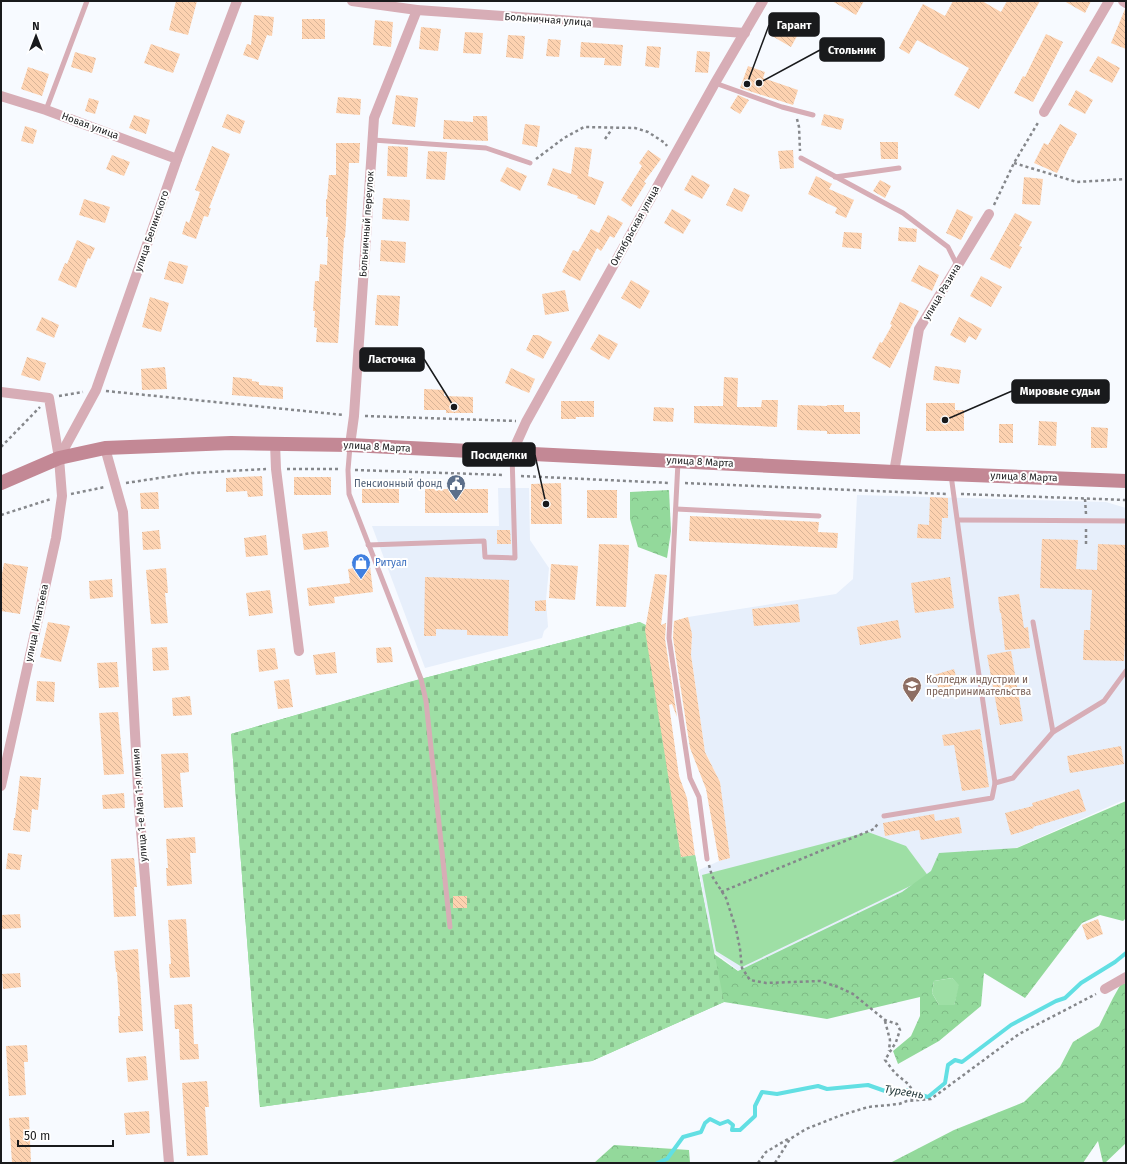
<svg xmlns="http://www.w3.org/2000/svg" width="1127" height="1164" font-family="'Fira Sans',sans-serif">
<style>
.built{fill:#e7effb}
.grass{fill:#9edfa5}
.forest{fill:url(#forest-crowns);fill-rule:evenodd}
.cemetery{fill:url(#cemetery-stones)}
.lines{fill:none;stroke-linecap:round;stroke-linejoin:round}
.stream{stroke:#62dfe3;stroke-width:4}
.building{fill:url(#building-back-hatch)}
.path{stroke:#85878b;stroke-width:2.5;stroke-dasharray:3 3;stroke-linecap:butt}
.lane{stroke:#d7adb6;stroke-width:5}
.street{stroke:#d7adb6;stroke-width:10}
.secondary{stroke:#c38895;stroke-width:14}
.labels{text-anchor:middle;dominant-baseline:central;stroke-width:4;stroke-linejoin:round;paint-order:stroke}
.street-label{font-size:10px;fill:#191a1c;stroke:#fff}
.service-label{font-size:10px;fill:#4e5e75;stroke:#fff;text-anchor:end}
.shop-label{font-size:10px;fill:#366cbe;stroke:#fff;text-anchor:start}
.education-label{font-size:10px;fill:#785e54;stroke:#fff;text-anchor:start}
.water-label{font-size:11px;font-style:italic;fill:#1d3334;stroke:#fff}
.leader{fill:none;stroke:#191a1c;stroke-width:1.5}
.callout-dot{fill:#191a1c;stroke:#fff;stroke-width:1.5}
.callout{fill:#191a1c;stroke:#191a1c;stroke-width:1.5}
.callout-label{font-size:11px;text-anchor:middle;font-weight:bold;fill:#fff}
</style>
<defs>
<pattern id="forest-crowns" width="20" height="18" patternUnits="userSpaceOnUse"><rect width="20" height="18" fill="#93d99b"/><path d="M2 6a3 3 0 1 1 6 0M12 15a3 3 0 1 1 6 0" fill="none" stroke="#7eba85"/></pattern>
<pattern id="cemetery-stones" width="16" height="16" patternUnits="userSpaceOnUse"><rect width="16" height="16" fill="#9edfa5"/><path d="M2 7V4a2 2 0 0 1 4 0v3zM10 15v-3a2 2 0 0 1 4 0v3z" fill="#88bf8d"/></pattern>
<pattern id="building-back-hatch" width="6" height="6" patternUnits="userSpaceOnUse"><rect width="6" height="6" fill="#fdd2b0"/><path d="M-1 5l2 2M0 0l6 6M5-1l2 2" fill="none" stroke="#d8b497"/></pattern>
</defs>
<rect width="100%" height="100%" fill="#f7faff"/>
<g class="built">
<polygon points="498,488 529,488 530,540 549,568 546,600 548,627 544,631 542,638 425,668 372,526 499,526"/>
<polygon points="857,495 1106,502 1126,508 1126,799 739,971 713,951 699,870 719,861 730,858 720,782 705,751 691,655 692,634 688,617 836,594 853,579"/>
</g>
<g class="grass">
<polygon points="868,832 906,846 929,877 742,967 716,951 702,875"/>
<polygon points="952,978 960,985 954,1005 939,1005 932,993 934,981"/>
</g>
<g class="forest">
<polygon points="669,490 671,531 667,558 638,547 630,519 630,492"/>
<path d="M640,622L681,857L695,855L714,954L738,971L902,892L931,871L939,853L1017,848L1126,801V918L1123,921L1100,915L1082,923L1025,998L984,973L981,1006L939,1041L898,1064L893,1051L911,1036L920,1016V997L827,1019L724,1002L592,1061L260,1107L231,734L409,682ZM952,978L959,985L954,1005H939L932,993L934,981Z"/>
<polygon points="1122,982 1126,984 1126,1143 1105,1163 1103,1163 1098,1141 1083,1163 890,1163 954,1130 1024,1102 1060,1067 1073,1042 1099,1026 1113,998"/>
<polygon points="614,1145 689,1150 690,1163 594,1163"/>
</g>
<polygon class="cemetery" points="640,622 646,625 681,857 695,855 724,1002 592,1061 260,1107 231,734 421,679"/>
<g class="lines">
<polyline class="stream" points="657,1163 667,1159 683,1137 701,1132 705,1123 710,1119 720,1124 728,1121 733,1125 732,1130 740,1130 755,1116 755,1106 762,1092 777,1094 818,1086 827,1089 868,1085 885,1091 905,1090 928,1097 945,1083 948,1065 955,1060 962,1062 1011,1025 1056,1001 1065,998 1081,983 1115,962 1126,953"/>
</g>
<g class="building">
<polygon points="176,1 197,1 188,35 169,30"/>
<polygon points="832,1 864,1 856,15"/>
<polygon points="953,1 982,1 1001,12 1007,1 1040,1 979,109 954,95 969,68 917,40 909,54 899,48 923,4 945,16"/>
<polygon points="1064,1 1091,1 1085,13"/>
<polygon points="1125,9 1126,9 1126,49 1111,43"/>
<polygon points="254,15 274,17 272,36 267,35 258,60 243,55 247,44 251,45"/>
<polygon points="781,18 801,29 791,47 772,36"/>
<rect x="302" y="19" width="23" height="20"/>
<polygon points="375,20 393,22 391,47 373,45"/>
<polygon points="421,27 441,29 438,51 419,49"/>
<polygon points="465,32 483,33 481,54 463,53"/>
<polygon points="1046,34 1063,42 1033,102 1014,93 1023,76 1025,77"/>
<polygon points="508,35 525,36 523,59 506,57"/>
<polygon points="548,39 561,40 559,57 546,56"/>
<polygon points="581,42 623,45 621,66 604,65 605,58 580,57"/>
<polygon points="151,44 180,54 173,73 144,63"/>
<polygon points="647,46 661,47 659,68 645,66"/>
<polygon points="697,51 710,52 708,73 695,72"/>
<polygon points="75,52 96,58 92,73 71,67"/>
<polygon points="1098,56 1120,68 1112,83 1089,71"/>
<polygon points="748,66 765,72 763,78 798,90 793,105 740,88"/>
<polygon points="28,67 49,74 42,96 21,89"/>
<polygon points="1076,90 1093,100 1085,114 1068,105"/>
<polygon points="396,95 418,98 415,127 392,124"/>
<polygon points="738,95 749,100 740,114 730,108"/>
<polygon points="338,97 361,99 360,115 336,113"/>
<polygon points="89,98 99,101 95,114 85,111"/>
<polygon points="227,114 245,121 240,134 222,127"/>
<polygon points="824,114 844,119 841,130 821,125"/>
<polygon points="134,115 150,120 146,134 129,128"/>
<polygon points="473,116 487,116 488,141 443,139 444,120 473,122"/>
<polygon points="525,124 540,126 537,147 522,144"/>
<polygon points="1060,124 1077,134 1071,146 1070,146 1057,173 1034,163 1044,143 1048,145"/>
<polygon points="25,126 37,130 33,144 21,141"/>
<polygon points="880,142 898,142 898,159 881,159"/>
<polygon points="336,143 360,143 359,163 349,163 346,223 345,238 344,238 338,343 316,342 317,328 314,327 315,311 313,311 315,281 319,281 320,264 327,265 328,237 326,237 328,217 326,217 326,199 327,199 329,175 336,175"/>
<polygon points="212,146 230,154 209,208 211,208 208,217 204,216 196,239 182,234 186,221 189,223 200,192 195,190"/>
<polygon points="388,146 408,147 407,177 387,176"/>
<polygon points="575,147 592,149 588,176 604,182 595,205 577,198 578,196 547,185 553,168 571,174"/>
<polygon points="648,150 661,159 644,182 646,183 631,207 621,200 642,166 639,163"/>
<polygon points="793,150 794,168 780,169 778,151"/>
<polygon points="428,151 447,152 445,180 426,179"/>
<polygon points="112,155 130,162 124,176 106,169"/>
<polygon points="507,167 527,176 520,191 500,181"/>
<polygon points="692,175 710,185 702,199 684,190"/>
<polygon points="816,176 832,184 829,189 854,200 846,218 835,213 837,208 808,194"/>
<polygon points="1024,177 1043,179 1040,205 1022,204"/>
<polygon points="880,180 891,186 885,198 873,191"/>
<polygon points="734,188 750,195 742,212 726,205"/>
<polygon points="383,198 410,200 409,221 382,219"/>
<polygon points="84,199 110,207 105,223 79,215"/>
<polygon points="672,209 691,220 683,234 664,223"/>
<polygon points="957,209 973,217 961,240 946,233"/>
<polygon points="1015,213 1032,222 1019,246 1022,247 1010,269 990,259"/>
<polygon points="608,215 623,223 614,238 610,236 601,251 597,248 580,281 562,272 573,250 578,252 591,229 599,233"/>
<polygon points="899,227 917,229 916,242 898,241"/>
<polygon points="844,232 862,233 861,249 842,247"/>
<polygon points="77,240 95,248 90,259 88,258 76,288 58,280 65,263 67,264"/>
<polygon points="381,240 406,242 405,263 380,261"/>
<polygon points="169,261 188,266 183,284 164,279"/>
<polygon points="919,265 939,275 932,291 911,281"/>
<polygon points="981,276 1002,287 991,307 970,296"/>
<polygon points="631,280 650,291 640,309 621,298"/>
<polygon points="565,290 569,311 545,315 542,294"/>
<polygon points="377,295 400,296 398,326 375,325"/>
<polygon points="150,297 169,303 161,332 142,327"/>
<polygon points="900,302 919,311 890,368 872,358 880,342 882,343 892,325 890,324"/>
<polygon points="42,317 59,325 54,338 36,330"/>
<polygon points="959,317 982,329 976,340 969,336 965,343 950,335"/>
<polygon points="599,334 618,344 609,360 590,349"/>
<polygon points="533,335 538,335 552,342 543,359 526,350"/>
<polygon points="27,357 46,363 40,381 21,375"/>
<polygon points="935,366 961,370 959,384 933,380"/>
<polygon points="165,367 167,389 142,390 141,369"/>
<polygon points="511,368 535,379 529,393 505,383"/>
<polygon points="233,377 252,379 252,381 259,382 259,385 283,387 283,399 232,395"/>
<polygon points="724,377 738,378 737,407 761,407 762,400 778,400 777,427 694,423 694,406 723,406"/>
<polygon points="424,389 444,390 444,396 473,397 473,413 446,413 446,410 424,410"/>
<polygon points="561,401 594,401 594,417 576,417 576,419 561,419"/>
<polygon points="926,403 955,403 955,410 964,410 964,431 926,431"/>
<polygon points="798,405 827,406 827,405 844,405 844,412 860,412 860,434 827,434 827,431 797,430"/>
<polygon points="654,407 674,408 673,422 653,421"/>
<polygon points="1039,421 1057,422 1056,446 1038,445"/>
<rect x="999" y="424" width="14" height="19"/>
<polygon points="1091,427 1108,428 1107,448 1091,448"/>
<polygon points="262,476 263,496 248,497 247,491 226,492 226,478"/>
<rect x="294" y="477" width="37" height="18"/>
<polygon points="399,480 399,503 362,503 362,481"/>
<polygon points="561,483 562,524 531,524 531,484"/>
<rect x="425" y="489" width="63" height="24"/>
<rect x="587" y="490" width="30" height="28"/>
<polygon points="158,492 159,509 141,509 140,493"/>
<polygon points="930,497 948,498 948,518 942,518 941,539 917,538 918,524 929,525"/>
<polygon points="690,516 819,522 818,532 838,533 837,548 689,541"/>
<polygon points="159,530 161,549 143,550 142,532"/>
<polygon points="497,530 510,530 511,544 497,544"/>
<polygon points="327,531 329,547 304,550 302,534"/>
<polygon points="266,535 268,555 246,557 244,538"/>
<polygon points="1042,539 1078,540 1076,569 1097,570 1098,544 1126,545 1126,621 1124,661 1083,660 1084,630 1090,630 1092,590 1040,588"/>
<polygon points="599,544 629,545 626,607 596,606"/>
<polygon points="4,563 28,567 20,614 1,611 1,579"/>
<polygon points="551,564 578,566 575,600 549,598"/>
<polygon points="370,566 373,592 334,597 335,603 309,606 307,588 350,583 348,569"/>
<polygon points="166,568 168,593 165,593 168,623 151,624 146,570"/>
<polygon points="655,574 667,575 661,625 666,623 665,639 677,717 672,704 669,705 679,776 687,798 695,855 681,857 645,630"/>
<polygon points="425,577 509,580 508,636 467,635 467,630 436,629 436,636 424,636"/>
<polygon points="950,577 954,608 915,613 911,583"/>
<polygon points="112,579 113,597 90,599 89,581"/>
<polygon points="270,590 273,613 249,616 246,593"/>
<polygon points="1019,594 1024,628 1028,627 1030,648 1005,650 1001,613 1000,613 998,597"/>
<polygon points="546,600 546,611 535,611 535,601"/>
<polygon points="798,604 800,622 754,626 752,609"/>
<polygon points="688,617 692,634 691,655 705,752 720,782 730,858 719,861 706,789 690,748 673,638 674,621"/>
<polygon points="898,620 901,638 860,645 857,627"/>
<polygon points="48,622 70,626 61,662 40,657"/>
<polygon points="167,647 169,670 153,671 152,648"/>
<polygon points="391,647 393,662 377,663 376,648"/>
<polygon points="275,648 278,669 259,672 257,650"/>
<polygon points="1011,651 1023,721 1000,725 987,655"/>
<polygon points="335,652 337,673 316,675 313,655"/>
<polygon points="117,662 119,687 99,688 97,663"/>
<polygon points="954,669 958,684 939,690 934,675"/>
<polygon points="289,679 293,707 278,709 274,681"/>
<polygon points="37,681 55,682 54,702 36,701"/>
<polygon points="190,696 192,715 173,716 172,698"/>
<polygon points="118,712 124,774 104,775 99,713"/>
<polygon points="980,729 989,787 962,791 954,745 944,746 942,735"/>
<polygon points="1121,746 1124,764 1070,773 1067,756"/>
<polygon points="188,753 189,772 180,773 183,807 164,808 161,754"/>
<polygon points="20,776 41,778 38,810 32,809 30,832 13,830 14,818 15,818"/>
<polygon points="1079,789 1086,811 1033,827 1034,828 1011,835 1005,813 1033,806 1032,803"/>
<polygon points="124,793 125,808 103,809 102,795"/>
<polygon points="934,814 935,821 959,817 962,833 921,840 919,830 885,836 883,823"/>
<polygon points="195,837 196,853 190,853 192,884 167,886 166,868 168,868 166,839"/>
<polygon points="8,853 22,855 20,870 6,869"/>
<polygon points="134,858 137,887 134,887 136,916 114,917 111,859"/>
<rect x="453" y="896" width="14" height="12"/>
<polygon points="20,914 21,928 1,929 1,915"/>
<polygon points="186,919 190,977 170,978 169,964 171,964 168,920"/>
<polygon points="1098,919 1103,934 1087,940 1082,925"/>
<polygon points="138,949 143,1031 119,1033 118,1016 120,1016 117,972 116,972 114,951"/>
<polygon points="20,973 21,987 3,989 2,974"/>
<polygon points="192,1004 194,1044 198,1044 199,1059 180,1060 179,1029 175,1029 174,1005"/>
<polygon points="27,1045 28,1062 24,1062 26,1095 9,1096 6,1046"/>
<polygon points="146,1056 148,1080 128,1082 126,1058"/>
<polygon points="207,1081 209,1107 205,1107 208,1155 187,1156 182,1083"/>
<polygon points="149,1111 150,1133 126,1135 124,1113"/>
<polygon points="29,1117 31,1163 12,1163 9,1118"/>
</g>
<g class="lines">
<g class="path">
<polyline points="797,119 799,127 800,151"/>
<polyline points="605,139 612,129"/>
<polyline points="536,159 564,138 584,127 635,128 648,132 665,143 667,146"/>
<polyline points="1014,163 1077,182 1126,179"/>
<polyline points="994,205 1014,163 1039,121"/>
<polyline points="106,391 344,415"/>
<polyline points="59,396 83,392"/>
<polyline points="365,416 516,421"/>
<polyline points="1,447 40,407"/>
<polyline points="287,469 340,469"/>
<polyline points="355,470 504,475"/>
<polyline points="521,476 670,483"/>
<polyline points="126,483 192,473 266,469"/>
<polyline points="685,483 946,494"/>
<polyline points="71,494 105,487"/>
<polyline points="961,494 1126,500"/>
<polyline points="1085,499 1086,514"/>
<polyline points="1,515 51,499"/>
<polyline points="1086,529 1086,544"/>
<polyline points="709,865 712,876 726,898 736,929 740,949 742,968 750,980 766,983 820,981 838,987 853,994 885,1020 897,1024 900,1030 896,1042 885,1060 895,1073 907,1083 912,1089 911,1094 912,1100"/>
<polyline points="721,892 874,829 879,822"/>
<polyline points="885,1021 890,1040 889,1051"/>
<polyline points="758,1163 766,1152 788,1139"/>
<polyline points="775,1163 790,1139 806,1129 839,1116 868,1107 899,1104 907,1101 931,1099 1019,1034 1096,994"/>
</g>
<g class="lane">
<polyline points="715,83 782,107 813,115"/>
<polyline points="46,110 87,1"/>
<polyline points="373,140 486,148 530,163"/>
<polyline points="801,158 903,213 948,247 957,265"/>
<polyline points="835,177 899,168"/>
<polyline points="350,446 348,470 349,494 421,679 426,701 450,927"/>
<polyline points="678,462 669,638 690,778 699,797 707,859"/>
<polyline points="951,475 972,628 995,783 1013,778 1053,732 1104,701 1126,671"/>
<polyline points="676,509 819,516"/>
<polyline points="958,520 1126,521"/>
<polyline points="368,545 484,541 485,557 515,558 512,454"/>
<polyline points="1033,622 1053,732"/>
<polyline points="884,816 992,798 995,783"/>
</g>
<g class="street">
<polyline points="352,1 417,10 745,33"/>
<polyline points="1123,1 1126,3"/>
<polyline points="1,96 46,110 177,159"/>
<polyline points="1044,112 1109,1"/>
<polyline points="1,392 49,398 59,458 62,496 56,538 1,786"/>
<polyline points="275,443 276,469 299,651"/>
<polyline points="350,445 354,416 374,118 417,10"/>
<polyline points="105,448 123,512 139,807 169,1163"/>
<polyline points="512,453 526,422 715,83 763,1"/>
<polyline points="59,458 96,390 177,159 237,1"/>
<polyline points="894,472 919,329 989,214"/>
<polyline points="1105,989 1126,977"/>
</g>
<polyline class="secondary" points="1,483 59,458 105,448 231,443 350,445 894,472 1126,481"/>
</g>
<defs>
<g id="civic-pin" transform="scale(1)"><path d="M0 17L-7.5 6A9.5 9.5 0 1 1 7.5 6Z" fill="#5c6f8a" stroke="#fff"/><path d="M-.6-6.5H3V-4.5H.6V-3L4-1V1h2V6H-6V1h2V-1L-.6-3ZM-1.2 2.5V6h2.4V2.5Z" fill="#fff"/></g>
<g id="shop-pin" transform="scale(1)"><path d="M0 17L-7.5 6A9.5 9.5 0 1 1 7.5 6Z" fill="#3f7fe0" stroke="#fff"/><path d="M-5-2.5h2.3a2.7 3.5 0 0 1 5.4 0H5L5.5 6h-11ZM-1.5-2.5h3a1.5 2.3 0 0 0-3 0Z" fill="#fff"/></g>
<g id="school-pin" transform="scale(1)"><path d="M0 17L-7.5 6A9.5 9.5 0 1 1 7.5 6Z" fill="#8d6e63" stroke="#fff"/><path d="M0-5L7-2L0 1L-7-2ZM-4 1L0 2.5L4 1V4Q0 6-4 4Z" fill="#fff"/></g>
</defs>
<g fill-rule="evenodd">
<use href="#civic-pin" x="456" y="484"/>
<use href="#shop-pin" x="361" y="563"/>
<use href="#school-pin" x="912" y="686"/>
</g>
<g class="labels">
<g class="street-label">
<text transform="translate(548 20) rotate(4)">Больничная улица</text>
<text transform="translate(90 126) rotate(20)">Новая улица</text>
<text transform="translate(367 224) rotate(-86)">Больничный переулок</text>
<text transform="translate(635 226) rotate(-61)">Октябрьская улица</text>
<text transform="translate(152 231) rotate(-71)">улица Белинского</text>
<text transform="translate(942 292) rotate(-59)">улица Разина</text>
<text transform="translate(377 447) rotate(3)">улица 8 Марта</text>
<text transform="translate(700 462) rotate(3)">улица 8 Марта</text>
<text transform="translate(1024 477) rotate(2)">улица 8 Марта</text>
<text transform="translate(37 623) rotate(-78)">улица Игнатьева</text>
<text transform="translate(140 805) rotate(-94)">улица 1-е Мая 1-я линия</text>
</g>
<g class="service-label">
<text x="442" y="484">Пенсионный фонд</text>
</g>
<g class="shop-label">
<text x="375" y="563">Ритуал</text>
</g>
<g class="education-label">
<text x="926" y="680">Колледж индустрии и<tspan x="926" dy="12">предпринимательства</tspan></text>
</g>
<g class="water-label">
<text transform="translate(904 1092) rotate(9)">Тургень</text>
</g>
</g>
<path class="leader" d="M747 84L769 25M759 83L820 50M454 407L424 359M945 420L1012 391M546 504L535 455"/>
<g class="callout-dot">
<circle cx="747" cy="84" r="4"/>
<circle cx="759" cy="83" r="4"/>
<circle cx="454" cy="407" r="4"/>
<circle cx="945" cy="420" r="4"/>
<circle cx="546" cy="504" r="4"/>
</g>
<g class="callout">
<rect x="769" y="13" width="50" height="23" rx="4"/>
<rect x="820" y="38" width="64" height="23" rx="4"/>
<rect x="360" y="348" width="64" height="23" rx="4"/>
<rect x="1012" y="380" width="97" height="23" rx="4"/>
<rect x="463" y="443" width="72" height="23" rx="4"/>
</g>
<g class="callout-label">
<text x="794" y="29">Гарант</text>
<text x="852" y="54">Стольник</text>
<text x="392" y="363">Ласточка</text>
<text x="1060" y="395">Мировые судьи</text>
<text x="499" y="459">Посиделки</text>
</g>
<rect width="1127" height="1164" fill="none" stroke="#191a1c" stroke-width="4"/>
<g transform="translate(36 36)" stroke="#ffffff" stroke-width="3" paint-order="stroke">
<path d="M0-3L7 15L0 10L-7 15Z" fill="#191a1c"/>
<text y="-6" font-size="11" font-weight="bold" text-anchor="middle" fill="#191a1c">N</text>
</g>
<path d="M18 1140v6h95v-6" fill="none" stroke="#191a1c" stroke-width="2"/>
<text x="24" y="1140" font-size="12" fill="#191a1c" stroke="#ffffff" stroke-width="3" paint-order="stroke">50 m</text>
</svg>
